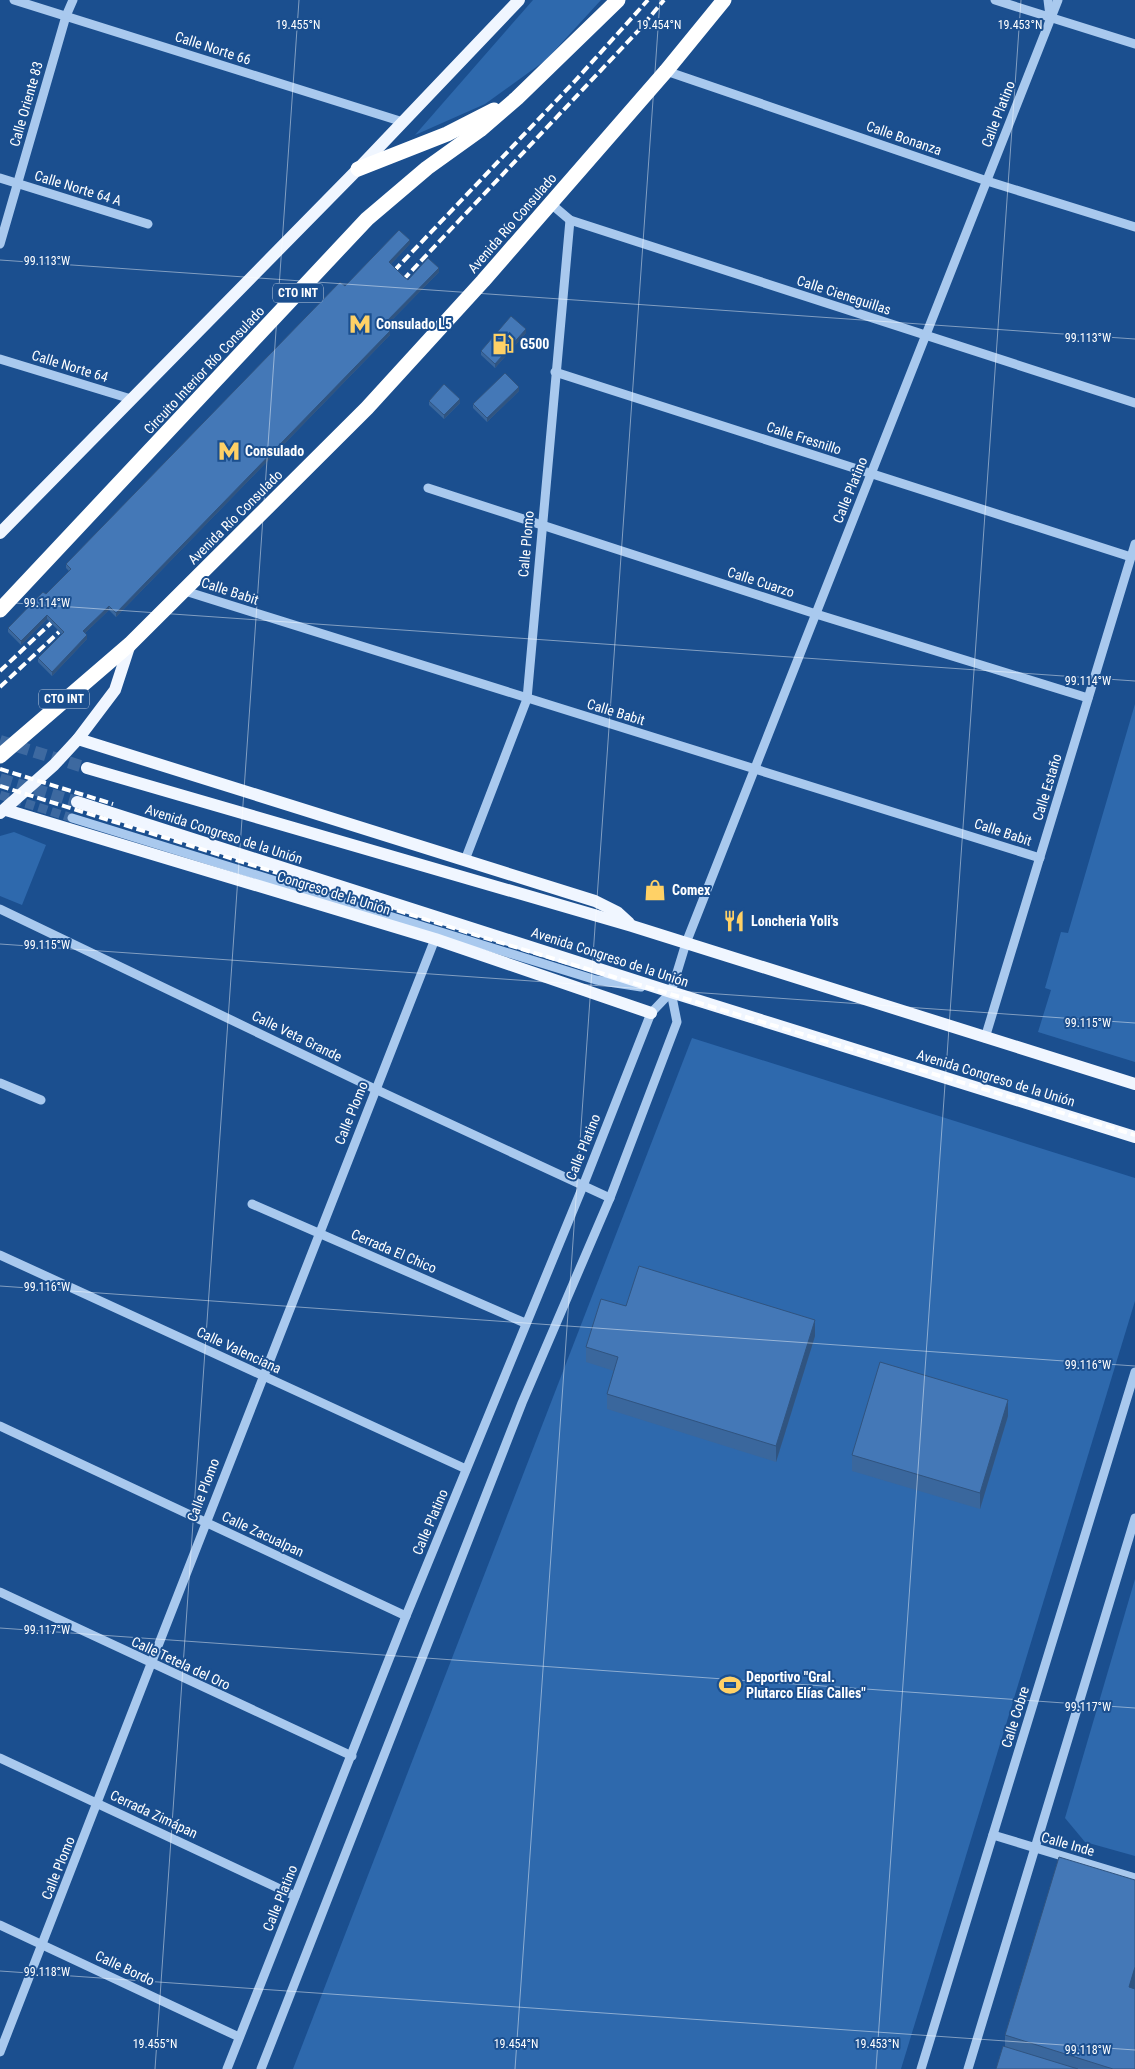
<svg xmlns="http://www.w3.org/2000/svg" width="1135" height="2069" font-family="'Roboto Condensed',sans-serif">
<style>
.green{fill:#2e69ad}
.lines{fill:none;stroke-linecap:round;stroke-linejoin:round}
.minor-tunnel{stroke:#3d69a0;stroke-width:9;stroke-dasharray:9 4.5;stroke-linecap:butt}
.major-tunnel{stroke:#3d69a0;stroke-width:12;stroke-dasharray:12 6;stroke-linecap:butt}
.minor{stroke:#a9c9ee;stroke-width:9}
.major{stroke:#f0f6ff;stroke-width:12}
.highway{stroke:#fff;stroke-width:15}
.rail{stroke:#fff;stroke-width:4;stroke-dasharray:9 4;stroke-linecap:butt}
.wall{fill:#3a679d}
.shaded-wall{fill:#305480}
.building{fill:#4478b7;stroke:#305480}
.ticks{fill:none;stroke:#fff;stroke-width:1;stroke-opacity:0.45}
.labels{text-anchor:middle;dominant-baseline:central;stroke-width:4;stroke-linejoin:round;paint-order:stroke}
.shield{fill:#1b4f8f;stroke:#bbcadd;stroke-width:1}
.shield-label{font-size:12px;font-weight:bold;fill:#fff}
.street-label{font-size:14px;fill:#fff;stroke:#1b4f8f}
.poi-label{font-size:14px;font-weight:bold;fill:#fff;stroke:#1b4f8f;text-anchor:start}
.ticks-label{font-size:12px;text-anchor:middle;fill:#fff;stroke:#1b4f8f;stroke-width:4;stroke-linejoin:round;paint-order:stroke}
</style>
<rect width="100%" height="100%" fill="#1b4f8f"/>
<g class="green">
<polygon points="533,0 601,0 546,60 485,104 415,135"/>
<polygon points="1135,704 1135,1062 1038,1032 1051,990 1045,988 1061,932 1068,933"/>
<polygon points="14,832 46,845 22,905 0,896 0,836"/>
<polygon points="692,1038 1135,1178 1135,1301 901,2069 293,2069"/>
<polygon points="1135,1579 1135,1856 1085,1842 1065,1818"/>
</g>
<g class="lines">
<polyline class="minor-tunnel" points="0,795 72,818"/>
<g class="major-tunnel">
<polyline points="0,741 87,768"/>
<polyline points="0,779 77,802"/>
</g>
<g class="minor">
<polyline points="14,0 403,122"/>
<polyline points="995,0 1135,44"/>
<polyline points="1048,0 1050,16"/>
<polyline points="666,71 987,181 1135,227"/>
<polyline points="0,178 148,224"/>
<polyline points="550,203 570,220 1135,403"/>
<polyline points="0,244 66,16 73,0"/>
<polyline points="0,359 131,399"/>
<polyline points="555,372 1131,557"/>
<polyline points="428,488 816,614 1088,698"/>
<polyline points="185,591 1040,858"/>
<polyline points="72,818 596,980 641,987"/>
<polyline points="465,860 527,699 570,220"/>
<polyline points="0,909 375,1089 610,1198"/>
<polyline points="985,1038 1135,544"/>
<polyline points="0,1083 41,1100"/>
<polyline points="252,1204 525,1323"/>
<polyline points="0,1255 466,1469"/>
<polyline points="0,1426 406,1616"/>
<polyline points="0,1592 352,1756"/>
<polyline points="0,1758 295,1896"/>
<polyline points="993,1835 1135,1878"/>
<polyline points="0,1925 239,2037"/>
<path d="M0,2052C145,1681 287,1309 435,939"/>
<polyline points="227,2069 406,1616 583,1186 651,1013 671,992 686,943 1058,0"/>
<polyline points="261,2069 522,1403 610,1198 677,1022 671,992"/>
<polyline points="921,2069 1135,1372"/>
<polyline points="968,2069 1135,1518"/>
</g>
<g class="major">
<polyline points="0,533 358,169 519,0"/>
<polyline points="78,739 595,901 617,912 629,923"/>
<polyline points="87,768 632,926 1135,1084"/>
<polyline points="77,802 671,992 1135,1137"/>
<polyline points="6,810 435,939 651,1013"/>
<polyline points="0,813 54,765 78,739 115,690 130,644"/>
</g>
<g class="highway">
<polyline points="358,169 447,134 494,110"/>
<polyline points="0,610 367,219 427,168 480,130 517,98 618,0"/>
<polyline points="0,756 130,644 367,408 483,281 666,71 724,0"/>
</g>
<g class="rail">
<polyline points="394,271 574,82 648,0"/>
<polyline points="403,280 638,31 664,0"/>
<polyline points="0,671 51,623"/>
<polyline points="0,687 59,632"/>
<polyline points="0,769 113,804"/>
<polyline points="0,786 482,937 1135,1135"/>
</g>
</g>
<g class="wall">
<polygon points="410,244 391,264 408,280 439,272 385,327 390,335 116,617 109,610 85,633 87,639 52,676 38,662 38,658 62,634 47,619 21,645 8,632 8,628 46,594 69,571 66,568 66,564"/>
<polygon points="526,333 495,368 481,355 481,351"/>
<polygon points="519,391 487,422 473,408 473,404"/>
<polygon points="429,401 460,403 444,419 429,405"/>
<polygon points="626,1306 815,1336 776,1462 607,1409 607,1394 614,1371 586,1362 586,1347"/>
<polygon points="1008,1416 980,1509 852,1471 852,1455"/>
<polygon points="1005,2035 1135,2069 996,2069 1005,2046"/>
</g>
<g class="shaded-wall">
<polygon points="410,240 410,244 389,266 389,262"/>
<polygon points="439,268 439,272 383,329 383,325"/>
<polygon points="526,329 526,333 495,368 495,364"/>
<polygon points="390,331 390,335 116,617 116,613"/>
<polygon points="519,387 519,391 487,422 487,418"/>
<polygon points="460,399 460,403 444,419 444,415"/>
<polygon points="109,606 109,610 83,635 83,631"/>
<polygon points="47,615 47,619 21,645 21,641"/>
<polygon points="87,635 87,639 52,676 52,672"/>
<polygon points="815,1320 815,1336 776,1462 776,1446"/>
<polygon points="1008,1400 1008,1416 980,1509 980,1493"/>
<polygon points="1135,1967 1135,1989 1129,1987"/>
</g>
<g class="building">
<polygon points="399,230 410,240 389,262 403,276 408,280 428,258 439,268 383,325 390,331 116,613 109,606 83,631 87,635 52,672 38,658 64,632 47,615 21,641 8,628 43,592 46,594 71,569 66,564 340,282 345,286"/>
<polygon points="511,316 526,329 495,364 481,351"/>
<polygon points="505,373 519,387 487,418 473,404"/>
<polygon points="444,384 460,399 444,415 429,401"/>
<polygon points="639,1266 815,1320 776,1446 607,1394 618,1357 586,1347 601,1299 626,1306"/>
<polygon points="880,1362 1008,1400 980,1493 852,1455"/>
<polygon points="1059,1857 1135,1880 1135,1967 1129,1987 1135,1989 1135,2069 1113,2069 1005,2035"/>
<polygon points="1003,2046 1078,2069 996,2069"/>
</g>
<path class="ticks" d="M0,260L1135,339M0,602L1135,681M0,944L1135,1023M0,1286L1135,1366M0,1628L1135,1708M0,1971L1135,2050M155,2069L299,0M515,2069L660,0M876,2069L1021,0"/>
<defs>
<g id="metro-bare" transform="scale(1.725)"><path d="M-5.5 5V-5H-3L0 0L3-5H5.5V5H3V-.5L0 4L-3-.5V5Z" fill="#ffd166" stroke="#1b4f8f" stroke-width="2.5" paint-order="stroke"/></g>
<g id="fuel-bare" transform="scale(1.725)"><path d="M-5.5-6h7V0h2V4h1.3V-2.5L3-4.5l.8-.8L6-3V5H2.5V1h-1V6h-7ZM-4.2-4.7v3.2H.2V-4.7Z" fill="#ffd166" stroke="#1b4f8f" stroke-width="2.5" paint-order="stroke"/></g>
<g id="shop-bare" transform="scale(1.725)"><path d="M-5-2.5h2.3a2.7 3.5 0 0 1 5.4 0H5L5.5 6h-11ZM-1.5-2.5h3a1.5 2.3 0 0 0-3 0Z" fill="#ffd166" stroke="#1b4f8f" stroke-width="2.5" paint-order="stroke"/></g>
<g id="restaurant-bare" transform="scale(1.725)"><path d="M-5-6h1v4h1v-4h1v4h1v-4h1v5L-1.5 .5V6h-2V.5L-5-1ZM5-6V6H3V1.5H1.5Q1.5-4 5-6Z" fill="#ffd166" stroke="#1b4f8f" stroke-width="2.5" paint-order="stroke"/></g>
<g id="stadium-bare" transform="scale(1.725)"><path d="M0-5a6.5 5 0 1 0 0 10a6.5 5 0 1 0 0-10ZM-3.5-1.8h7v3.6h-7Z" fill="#ffd166" stroke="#1b4f8f" stroke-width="2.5" paint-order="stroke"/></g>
</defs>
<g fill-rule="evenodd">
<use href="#metro-bare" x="360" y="324"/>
<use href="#fuel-bare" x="503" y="344"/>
<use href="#metro-bare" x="229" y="451"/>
<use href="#shop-bare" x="655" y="890"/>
<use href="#restaurant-bare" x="734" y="921"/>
<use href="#stadium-bare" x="730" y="1685"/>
</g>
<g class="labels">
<g class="shield">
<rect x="273" y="283.5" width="50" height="19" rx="4"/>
<rect x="39" y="689.5" width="50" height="19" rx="4"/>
</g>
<g class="shield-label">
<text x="298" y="293">CTO INT</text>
<text x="64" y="699">CTO INT</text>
</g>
<g class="street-label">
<text transform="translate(213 48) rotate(18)">Calle Norte 66</text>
<text transform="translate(26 104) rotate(-74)">Calle Oriente 83</text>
<text transform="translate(998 114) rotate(-69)">Calle Platino</text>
<text transform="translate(904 138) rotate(19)">Calle Bonanza</text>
<text transform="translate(78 188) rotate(17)">Calle Norte 64 A</text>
<text transform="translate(512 223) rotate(-49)">Avenida Río Consulado</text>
<text transform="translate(844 295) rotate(18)">Calle Cieneguillas</text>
<text transform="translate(70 366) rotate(17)">Calle Norte 64</text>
<text transform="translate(204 370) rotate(-47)">Circuito Interior Río Consulado</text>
<text transform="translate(804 438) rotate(18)">Calle Fresnillo</text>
<text transform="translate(850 490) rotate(-68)">Calle Platino</text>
<text transform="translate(235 517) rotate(-45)">Avenida Río Consulado</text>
<text transform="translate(526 544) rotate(-85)">Calle Plomo</text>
<text transform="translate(761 582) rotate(18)">Calle Cuarzo</text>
<text transform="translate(230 591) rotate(18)">Calle Babit</text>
<text transform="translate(616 712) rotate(17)">Calle Babit</text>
<text transform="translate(1047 787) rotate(-73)">Calle Estaño</text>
<text transform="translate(1003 832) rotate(18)">Calle Babit</text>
<text transform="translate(224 834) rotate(18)">Avenida Congreso de la Unión</text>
<text transform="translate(334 893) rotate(17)">Congreso de la Unión</text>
<text transform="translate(610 957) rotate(18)">Avenida Congreso de la Unión</text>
<text transform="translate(297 1036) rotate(26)">Calle Veta Grande</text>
<text transform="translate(996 1078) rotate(17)">Avenida Congreso de la Unión</text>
<text transform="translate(351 1113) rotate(-68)">Calle Plomo</text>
<text transform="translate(583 1147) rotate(-68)">Calle Platino</text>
<text transform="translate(394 1251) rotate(23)">Cerrada El Chico</text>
<text transform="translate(239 1350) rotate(25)">Calle Valenciana</text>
<text transform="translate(203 1490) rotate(-69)">Calle Plomo</text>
<text transform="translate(430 1522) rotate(-67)">Calle Platino</text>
<text transform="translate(263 1534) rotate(25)">Calle Zacualpan</text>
<text transform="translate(181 1663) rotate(25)">Calle Tetela del Oro</text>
<text transform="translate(1015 1717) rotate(-73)">Calle Cobre</text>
<text transform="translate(154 1814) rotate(25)">Cerrada Zimápan</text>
<text transform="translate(1068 1844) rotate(16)">Calle Inde</text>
<text transform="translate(58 1868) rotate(-68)">Calle Plomo</text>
<text transform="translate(280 1898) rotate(-68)">Calle Platino</text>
<text transform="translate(125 1968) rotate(25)">Calle Bordo</text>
</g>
<g class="poi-label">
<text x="376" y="324">Consulado L5</text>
<text x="520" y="344">G500</text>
<text x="245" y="451">Consulado</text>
<text x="672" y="890">Comex</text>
<text x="751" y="921">Loncheria Yoli's</text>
<text x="746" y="1677">Deportivo "Gral.<tspan x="746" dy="16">Plutarco Elías Calles"</tspan></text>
</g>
</g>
<g class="ticks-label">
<text x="298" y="29">19.455°N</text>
<text x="659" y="29">19.454°N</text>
<text x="1020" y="29">19.453°N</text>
<text x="47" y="265">99.113°W</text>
<text x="1088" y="342">99.113°W</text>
<text x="47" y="607">99.114°W</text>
<text x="1088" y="685">99.114°W</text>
<text x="47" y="949">99.115°W</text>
<text x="1088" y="1027">99.115°W</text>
<text x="47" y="1291">99.116°W</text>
<text x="1088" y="1369">99.116°W</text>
<text x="47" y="1634">99.117°W</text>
<text x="1088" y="1711">99.117°W</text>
<text x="47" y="1976">99.118°W</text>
<text x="155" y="2048">19.455°N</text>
<text x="516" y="2048">19.454°N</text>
<text x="877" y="2048">19.453°N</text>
<text x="1088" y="2054">99.118°W</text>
</g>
</svg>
